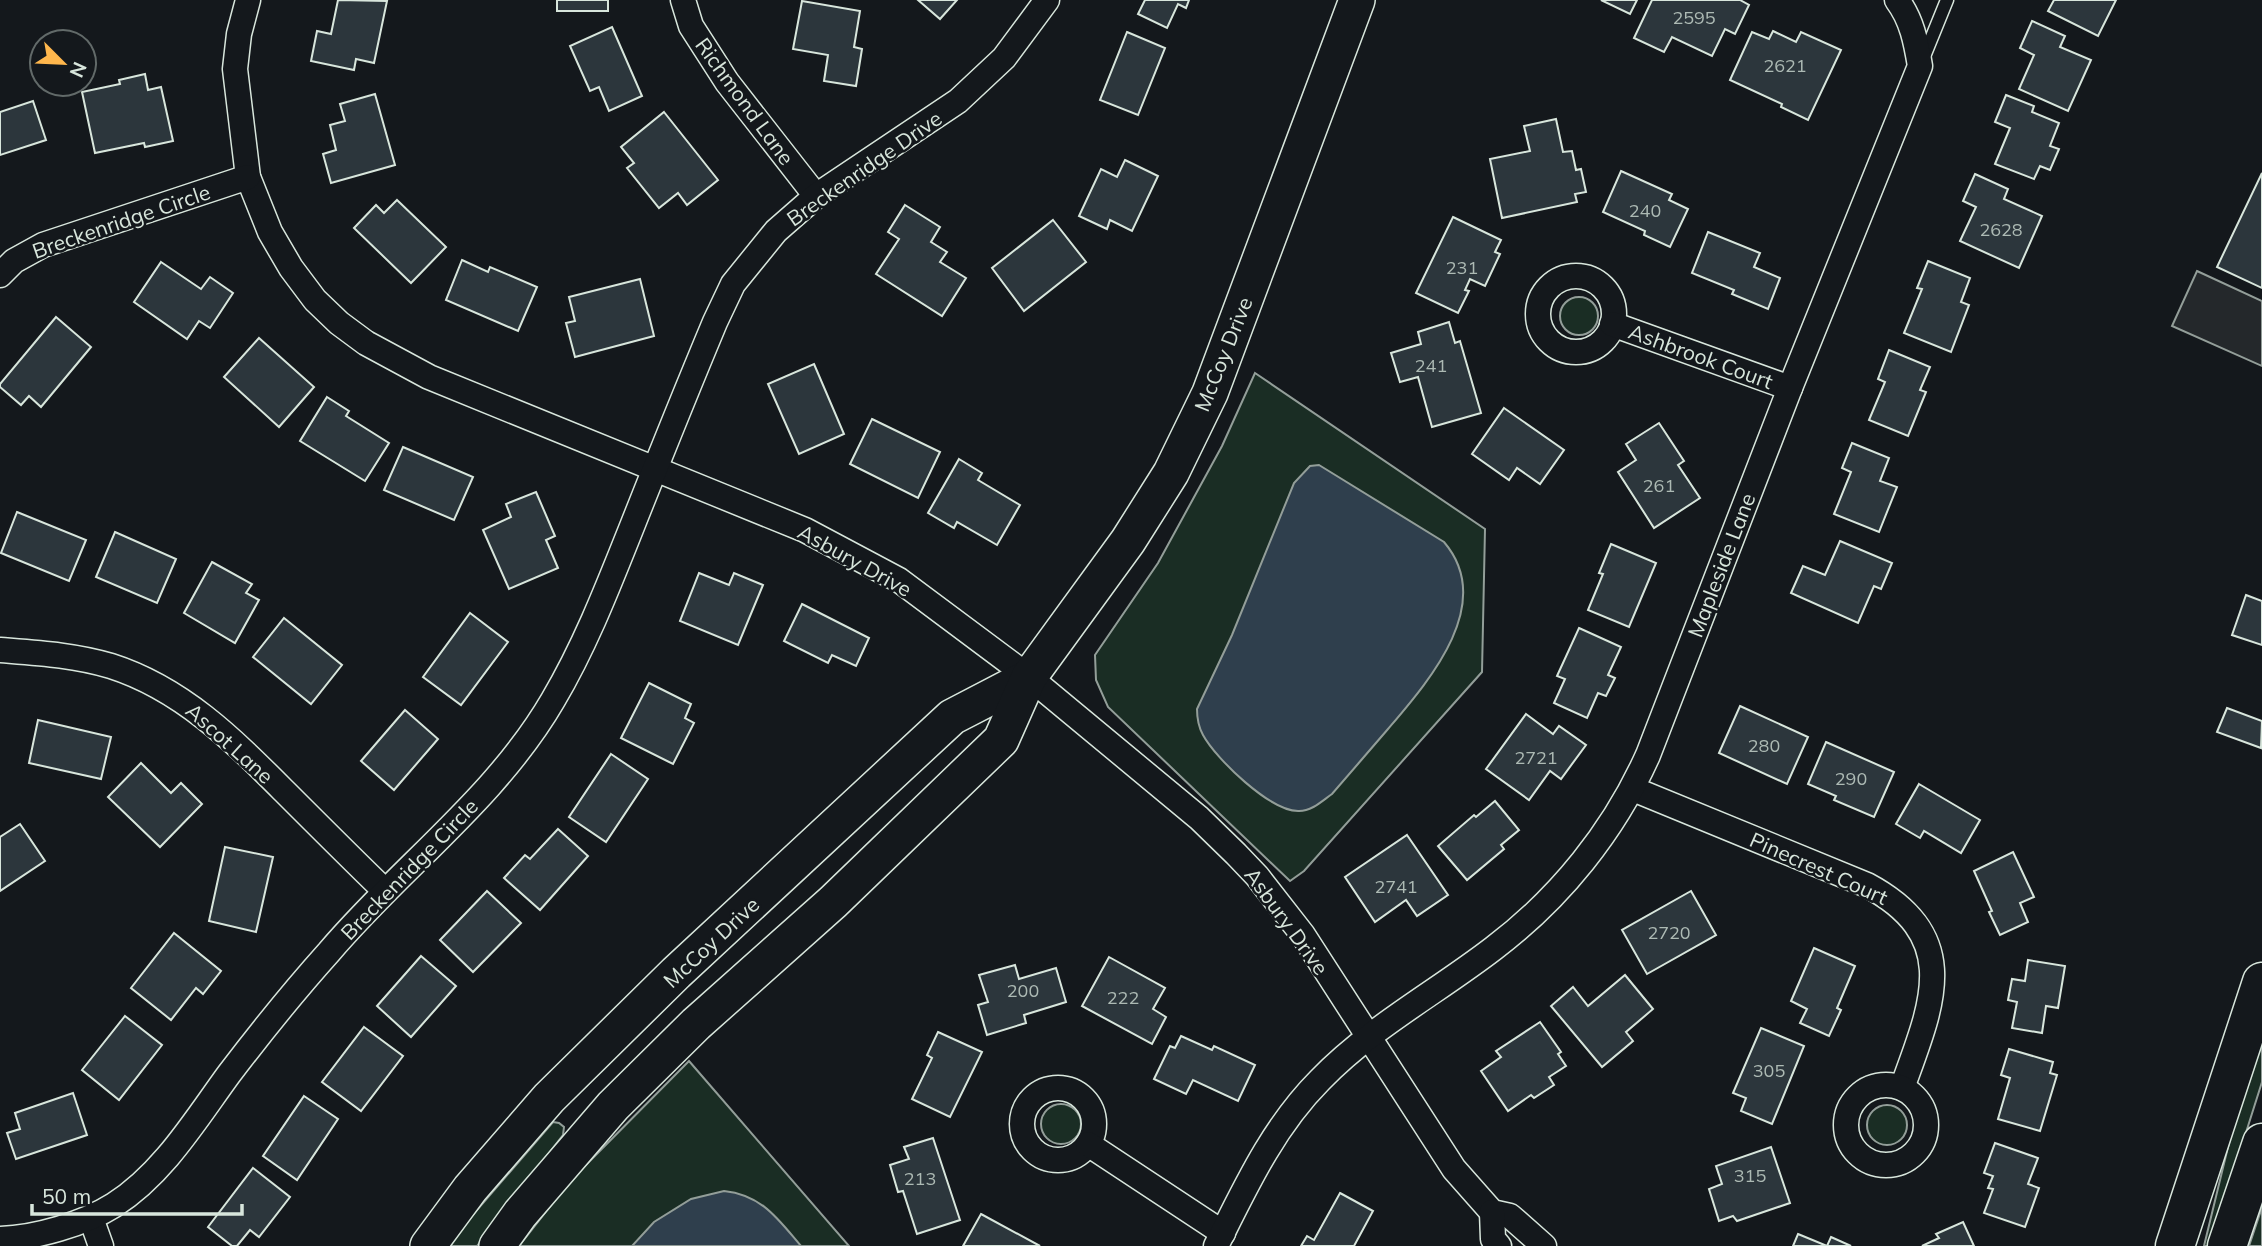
<svg xmlns="http://www.w3.org/2000/svg" width="2262" height="1246" font-family="Mulish,sans-serif">
<style>
.green{fill:#1a2d24;stroke:#939e99;stroke-width:2}
.parking{fill:#24282b;stroke:#939e99;stroke-width:2}
.water{fill:#2f3f4d;stroke:#939e99;stroke-width:2}
.building{fill:#2c363c;stroke:#d8e6dc;stroke-width:2}
.lines{fill:none;stroke-linecap:round;stroke-linejoin:round}
.lane-casing{stroke:#d8e6dc;stroke-width:15}
.street-casing{stroke:#d8e6dc;stroke-width:27}
.secondary-casing{stroke:#d8e6dc;stroke-width:38}
.primary-casing{stroke:#d8e6dc;stroke-width:41}
.lane{stroke:#14181c;stroke-width:12}
.street{stroke:#14181c;stroke-width:24}
.secondary{stroke:#14181c;stroke-width:35}
.primary{stroke:#14181c;stroke-width:38}
.labels{text-anchor:middle;dominant-baseline:central;stroke-width:5;stroke-linejoin:round;paint-order:stroke}
.number-label{font-size:18px;fill:#adbab4}
.street-label{font-size:21px;fill:#d8e6dc;stroke:#14181c}
</style>
<rect width="100%" height="100%" fill="#14181c"/>
<g class="green">
<circle cx="1579" cy="316" r="19"/>
<polygon points="1255,373 1485,529 1482,672 1304,871 1290,881 1108,707 1096,680 1095,655 1158,563 1222,446"/>
<polygon points="2262,1036 2262,1082 2210,1246 2204,1246 2237,1110"/>
<polygon points="689,1061 849,1246 519,1246 570,1181"/>
<circle cx="1061" cy="1124" r="20"/>
<circle cx="1887" cy="1125" r="20"/>
<polygon points="553,1122 559,1123 564,1127 563,1135 477,1246 446,1246"/>
<polygon points="2262,1207 2262,1246 2249,1246"/>
</g>
<polygon class="parking" points="2197,271 2262,301 2262,366 2172,326"/>
<g class="water">
<path d="M1319,465L1444,542C1497,604 1428,682 1388,729C1369,751 1351,772 1332,794C1322,801 1312,811 1299,811C1271,812 1216,759 1203,735C1198,726 1197,719 1197,709L1232,635L1294,483L1310,466Z"/>
<path d="M724,1191C762,1195 778,1219 801,1246H632L654,1222L691,1199Z"/>
</g>
<g class="building">
<polygon points="338,0 387,1 374,63 356,59 354,70 311,61 317,31 331,34"/>
<rect x="557" y="0" width="51" height="11"/>
<polygon points="918,0 957,0 940,19"/>
<polygon points="1145,0 1189,0 1186,8 1178,4 1167,28 1138,14"/>
<polygon points="1601,0 1637,0 1630,14"/>
<polygon points="1652,0 1740,0 1749,5 1735,34 1725,29 1712,56 1672,37 1664,52 1634,38"/>
<polygon points="2054,0 2116,0 2098,36 2048,11"/>
<polygon points="802,1 860,11 854,47 862,49 856,86 824,81 828,55 793,49"/>
<polygon points="2032,21 2065,36 2060,47 2091,60 2068,111 2019,89 2034,55 2020,48"/>
<polygon points="612,27 642,96 609,111 599,87 590,91 570,46"/>
<polygon points="1773,31 1796,42 1801,32 1841,50 1808,120 1781,107 1782,104 1730,80 1752,32 1769,39"/>
<polygon points="1127,32 1165,48 1138,115 1100,100"/>
<polygon points="145,74 148,90 161,87 173,141 145,147 144,143 95,153 82,92 120,84 119,80"/>
<polygon points="375,94 395,165 331,183 323,154 336,150 330,125 345,121 340,104"/>
<polygon points="2006,95 2034,106 2032,112 2059,123 2050,146 2059,149 2050,170 2040,166 2034,179 1995,164 2010,128 1995,122"/>
<polygon points="33,101 46,140 0,155 0,112"/>
<polygon points="664,112 718,180 687,205 678,193 659,208 627,168 634,163 621,147"/>
<polygon points="1556,119 1563,152 1572,151 1576,170 1581,169 1586,192 1575,194 1577,202 1502,218 1490,159 1530,151 1524,126"/>
<polygon points="1125,160 1158,176 1132,231 1110,220 1107,229 1079,216 1101,169 1117,177"/>
<polygon points="1621,171 1672,194 1669,200 1688,209 1670,247 1644,235 1645,231 1603,212"/>
<polygon points="2262,173 2262,288 2217,267"/>
<polygon points="1975,174 2008,189 2004,199 2042,216 2019,268 1960,241 1976,207 1963,201"/>
<polygon points="397,200 446,247 411,283 354,228 376,205 384,213"/>
<polygon points="905,205 940,227 931,242 947,252 940,262 966,278 942,316 876,274 899,239 888,232"/>
<polygon points="1453,217 1501,240 1495,252 1500,254 1485,286 1470,279 1465,290 1469,291 1458,313 1416,293"/>
<polygon points="1053,220 1086,262 1024,311 992,268"/>
<polygon points="1708,232 1760,253 1754,267 1780,278 1768,309 1732,294 1734,290 1692,273"/>
<polygon points="462,260 488,272 490,267 537,287 518,331 446,300"/>
<polygon points="1928,261 1970,278 1961,302 1969,305 1951,352 1904,333 1922,289 1917,288"/>
<polygon points="161,262 201,289 210,277 233,293 210,328 199,321 187,339 134,302"/>
<polygon points="640,279 654,336 575,357 566,323 575,321 569,297"/>
<polygon points="56,317 91,347 41,407 29,396 21,405 0,387 0,384"/>
<polygon points="1449,322 1455,343 1460,341 1481,413 1432,427 1418,377 1400,382 1391,353 1421,344 1418,332"/>
<polygon points="259,338 314,387 279,427 224,377"/>
<polygon points="1889,350 1930,367 1920,390 1926,392 1908,436 1869,420 1885,382 1878,379"/>
<polygon points="814,364 844,434 799,454 768,384"/>
<polygon points="327,397 349,411 346,416 389,443 365,481 300,441"/>
<polygon points="1504,408 1564,450 1540,484 1517,468 1509,480 1472,454"/>
<polygon points="872,419 940,452 918,498 850,464"/>
<polygon points="1659,423 1684,461 1678,465 1700,498 1654,528 1618,472 1636,460 1626,444"/>
<polygon points="1852,443 1889,458 1880,481 1897,487 1879,532 1834,514 1851,472 1842,468"/>
<polygon points="403,447 473,477 454,520 384,490"/>
<polygon points="959,459 982,473 978,480 1020,505 997,545 957,522 954,528 928,513"/>
<polygon points="536,492 555,536 546,540 558,568 509,589 483,530 511,517 506,504"/>
<polygon points="17,512 86,540 69,581 1,553"/>
<polygon points="115,532 176,559 157,603 96,577"/>
<polygon points="1840,541 1892,563 1881,589 1874,586 1858,623 1791,593 1803,566 1825,575"/>
<polygon points="1611,544 1656,563 1629,627 1588,610 1603,574 1599,573"/>
<polygon points="212,562 252,584 246,593 259,600 235,643 184,613"/>
<polygon points="699,573 729,585 734,573 763,585 738,645 680,621"/>
<polygon points="2246,595 2262,601 2262,645 2232,635"/>
<polygon points="802,604 869,638 856,666 832,655 828,663 784,641"/>
<polygon points="470,613 508,642 461,705 423,677"/>
<polygon points="284,618 342,665 311,704 253,657"/>
<polygon points="1579,628 1621,647 1608,675 1615,678 1606,696 1598,693 1587,718 1554,703 1565,679 1557,676"/>
<polygon points="649,683 691,704 685,718 694,723 673,764 621,738"/>
<polygon points="1740,706 1808,737 1787,784 1719,753"/>
<polygon points="2227,708 2262,721 2261,748 2217,732"/>
<polygon points="405,710 438,739 394,790 361,761"/>
<polygon points="1526,714 1553,734 1559,726 1586,745 1561,779 1550,771 1529,800 1486,769"/>
<polygon points="38,720 111,737 101,779 29,763"/>
<polygon points="1826,742 1894,772 1874,817 1834,800 1836,796 1808,784"/>
<polygon points="611,754 648,779 606,842 569,817"/>
<polygon points="141,763 171,793 181,783 202,804 160,847 108,797"/>
<polygon points="1919,784 1980,820 1961,853 1924,831 1920,838 1896,824"/>
<polygon points="1495,801 1519,830 1501,845 1504,849 1467,880 1438,846 1474,815 1476,817"/>
<polygon points="20,824 45,861 0,891 0,837"/>
<polygon points="558,829 588,856 540,910 504,878 525,855 530,859"/>
<polygon points="1407,835 1448,895 1417,916 1406,900 1375,922 1345,877"/>
<polygon points="225,847 273,857 256,932 209,921"/>
<polygon points="2013,852 2034,897 2020,903 2028,922 2000,935 1989,912 1992,911 1974,871"/>
<polygon points="487,891 521,923 473,972 440,940"/>
<polygon points="1691,891 1716,935 1647,974 1622,930"/>
<polygon points="174,933 221,971 203,994 196,988 171,1020 131,988"/>
<polygon points="1814,948 1855,966 1837,1008 1841,1010 1829,1036 1800,1023 1807,1009 1791,1001"/>
<polygon points="421,956 456,986 411,1037 377,1006"/>
<polygon points="1109,957 1165,988 1153,1009 1166,1017 1152,1044 1082,1006"/>
<polygon points="2028,960 2065,966 2058,1008 2046,1006 2042,1033 2012,1028 2017,1002 2008,1000 2012,979 2025,981"/>
<polygon points="1015,965 1019,979 1056,968 1066,1002 1024,1015 1026,1023 987,1035 978,1005 988,1002 979,975"/>
<polygon points="1625,975 1653,1009 1626,1032 1633,1041 1602,1067 1551,1006 1573,987 1588,1006"/>
<polygon points="125,1016 162,1045 119,1100 82,1070"/>
<polygon points="1540,1022 1561,1052 1558,1054 1566,1066 1549,1077 1554,1085 1534,1098 1531,1095 1508,1111 1481,1071 1501,1057 1496,1051"/>
<polygon points="364,1027 403,1056 361,1111 322,1082"/>
<polygon points="1761,1028 1804,1046 1772,1124 1741,1111 1746,1098 1733,1093"/>
<polygon points="938,1032 982,1052 950,1117 912,1099 932,1058 927,1055"/>
<polygon points="1181,1036 1212,1050 1214,1046 1255,1065 1238,1101 1193,1080 1186,1094 1154,1079 1170,1046 1175,1048"/>
<polygon points="2009,1049 2053,1062 2050,1073 2057,1075 2040,1131 1998,1119 2010,1078 2001,1075"/>
<polygon points="73,1093 87,1135 16,1159 7,1133 20,1129 15,1113"/>
<polygon points="304,1096 338,1119 297,1180 263,1156"/>
<polygon points="933,1138 960,1220 917,1234 903,1191 898,1192 890,1165 909,1159 904,1147"/>
<polygon points="1995,1143 2038,1158 2028,1184 2039,1188 2025,1227 1984,1213 1993,1189 1988,1188 1993,1176 1984,1173"/>
<polygon points="1771,1147 1790,1203 1737,1221 1733,1216 1719,1221 1709,1189 1722,1184 1716,1166"/>
<polygon points="253,1168 290,1197 259,1237 250,1230 237,1246 232,1246 208,1227"/>
<polygon points="1340,1193 1373,1211 1354,1246 1301,1246 1307,1236 1314,1240"/>
<polygon points="981,1214 1040,1246 963,1246"/>
<polygon points="1963,1222 1974,1246 1922,1246 1939,1238 1936,1234"/>
<polygon points="1798,1234 1827,1246 1793,1246"/>
<polygon points="1831,1237 1851,1246 1827,1246"/>
</g>
<g class="lines">
<g class="lane-casing">
<polyline id="lane" points="1923,59 1947,0"/>
</g>
<g class="street-casing">
<g id="street">
<polyline points="248,0 239,34 235,69 248,177 270,232 291,268 315,300 339,323 366,343 429,377 805,530 899,580 1029,677 1199,818 1236,854 1257,876 1303,935 1454,1169 1492,1212 1510,1216 1544,1246"/>
<polyline points="683,0 691,26 727,82 816,196"/>
<polyline points="0,275 14,261 43,245 248,177"/>
<circle cx="1576" cy="314" r="38"/>
<polyline points="1612,324 1790,388"/>
<path d="M0,650C38,653 74,655 111,666C183,689 234,741 286,793C319,826 352,859 385,891"/>
<path d="M1633,789L1867,885C1964,937 1932,1005 1902,1088"/>
<circle cx="1886" cy="1125" r="40"/>
<circle cx="1058" cy="1124" r="36"/>
<polyline points="1088,1144 1223,1233"/>
<polyline points="1492,1212 1493,1239 1499,1246"/>
<polyline points="91,1218 101,1246"/>
<path d="M0,1239C35,1238 84,1224 114,1205C163,1174 196,1119 229,1074C261,1032 294,991 329,952C402,866 496,798 553,700C586,644 609,584 633,524C660,456 687,389 715,322L733,284L776,231L816,196L958,101L1004,58L1047,0"/>
<path d="M1216,1246C1245,1188 1273,1127 1320,1080C1370,1028 1437,992 1494,948C1560,898 1614,831 1648,755L1790,388L1920,66C1916,42 1912,20 1897,0"/>
</g>
</g>
<g class="secondary-casing">
<g id="secondary">
<polyline points="428,1246 470,1189 549,1098 676,973 952,717 1029,677"/>
<polyline points="497,1246 520,1214 613,1106 696,1024 833,902 1001,740 1029,677 1128,541 1171,473 1210,393 1357,0"/>
</g>
</g>
<g class="primary-casing">
<g id="primary">
<polyline points="2175,1246 2262,982"/>
<polyline points="2227,1246 2262,1143"/>
</g>
</g>
<use href="#lane" class="lane"/>
<use href="#street" class="street"/>
<use href="#secondary" class="secondary"/>
<use href="#primary" class="primary"/>
</g>
<g class="labels">
<g class="number-label">
<text x="1694" y="17">2595</text>
<text x="1785" y="65">2621</text>
<text x="1645" y="210">240</text>
<text x="2001" y="229">2628</text>
<text x="1462" y="267">231</text>
<text x="1431" y="365">241</text>
<text x="1659" y="485">261</text>
<text x="1764" y="745">280</text>
<text x="1536" y="757">2721</text>
<text x="1851" y="778">290</text>
<text x="1396" y="886">2741</text>
<text x="1669" y="932">2720</text>
<text x="1023" y="990">200</text>
<text x="1123" y="997">222</text>
<text x="1769" y="1070">305</text>
<text x="1750" y="1175">315</text>
<text x="920" y="1178">213</text>
</g>
<g class="street-label">
<text transform="translate(745 101) rotate(54)">Richmond Lane</text>
<text transform="translate(864 168) rotate(-35)">Breckenridge Drive</text>
<text transform="translate(121 221) rotate(-19)">Breckenridge Circle</text>
<text transform="translate(1223 354) rotate(-68)">McCoy Drive</text>
<text transform="translate(1701 356) rotate(20)">Ashbrook Court</text>
<text transform="translate(855 560) rotate(29)">Asbury Drive</text>
<text transform="translate(1721 565) rotate(-69)">Mapleside Lane</text>
<text transform="translate(230 743) rotate(42)">Ascot Lane</text>
<text transform="translate(1819 868) rotate(24)">Pinecrest Court</text>
<text transform="translate(409 869) rotate(-46)">Breckenridge Circle</text>
<text transform="translate(1287 921) rotate(54)">Asbury Drive</text>
<text transform="translate(711 942) rotate(-43)">McCoy Drive</text>
</g>
</g>
<g transform="translate(63 63) rotate(114)"><circle r="33" fill="#14181c" stroke="#626a69" stroke-width="2"/>
<path d="M0-5L12 26L0 18L-12 26Z" fill="#ffb74d"/>
<text y="-10" font-size="19" font-weight="bold" text-anchor="middle" fill="#d8e6dc">N</text>
</g>
<path d="M32 1204v10h210v-10" fill="none" stroke="#d8e6dc" stroke-width="3.5"/>
<text x="42" y="1204" font-size="21" fill="#d8e6dc" stroke="#14181c" stroke-width="5" paint-order="stroke">50 m</text>
</svg>
